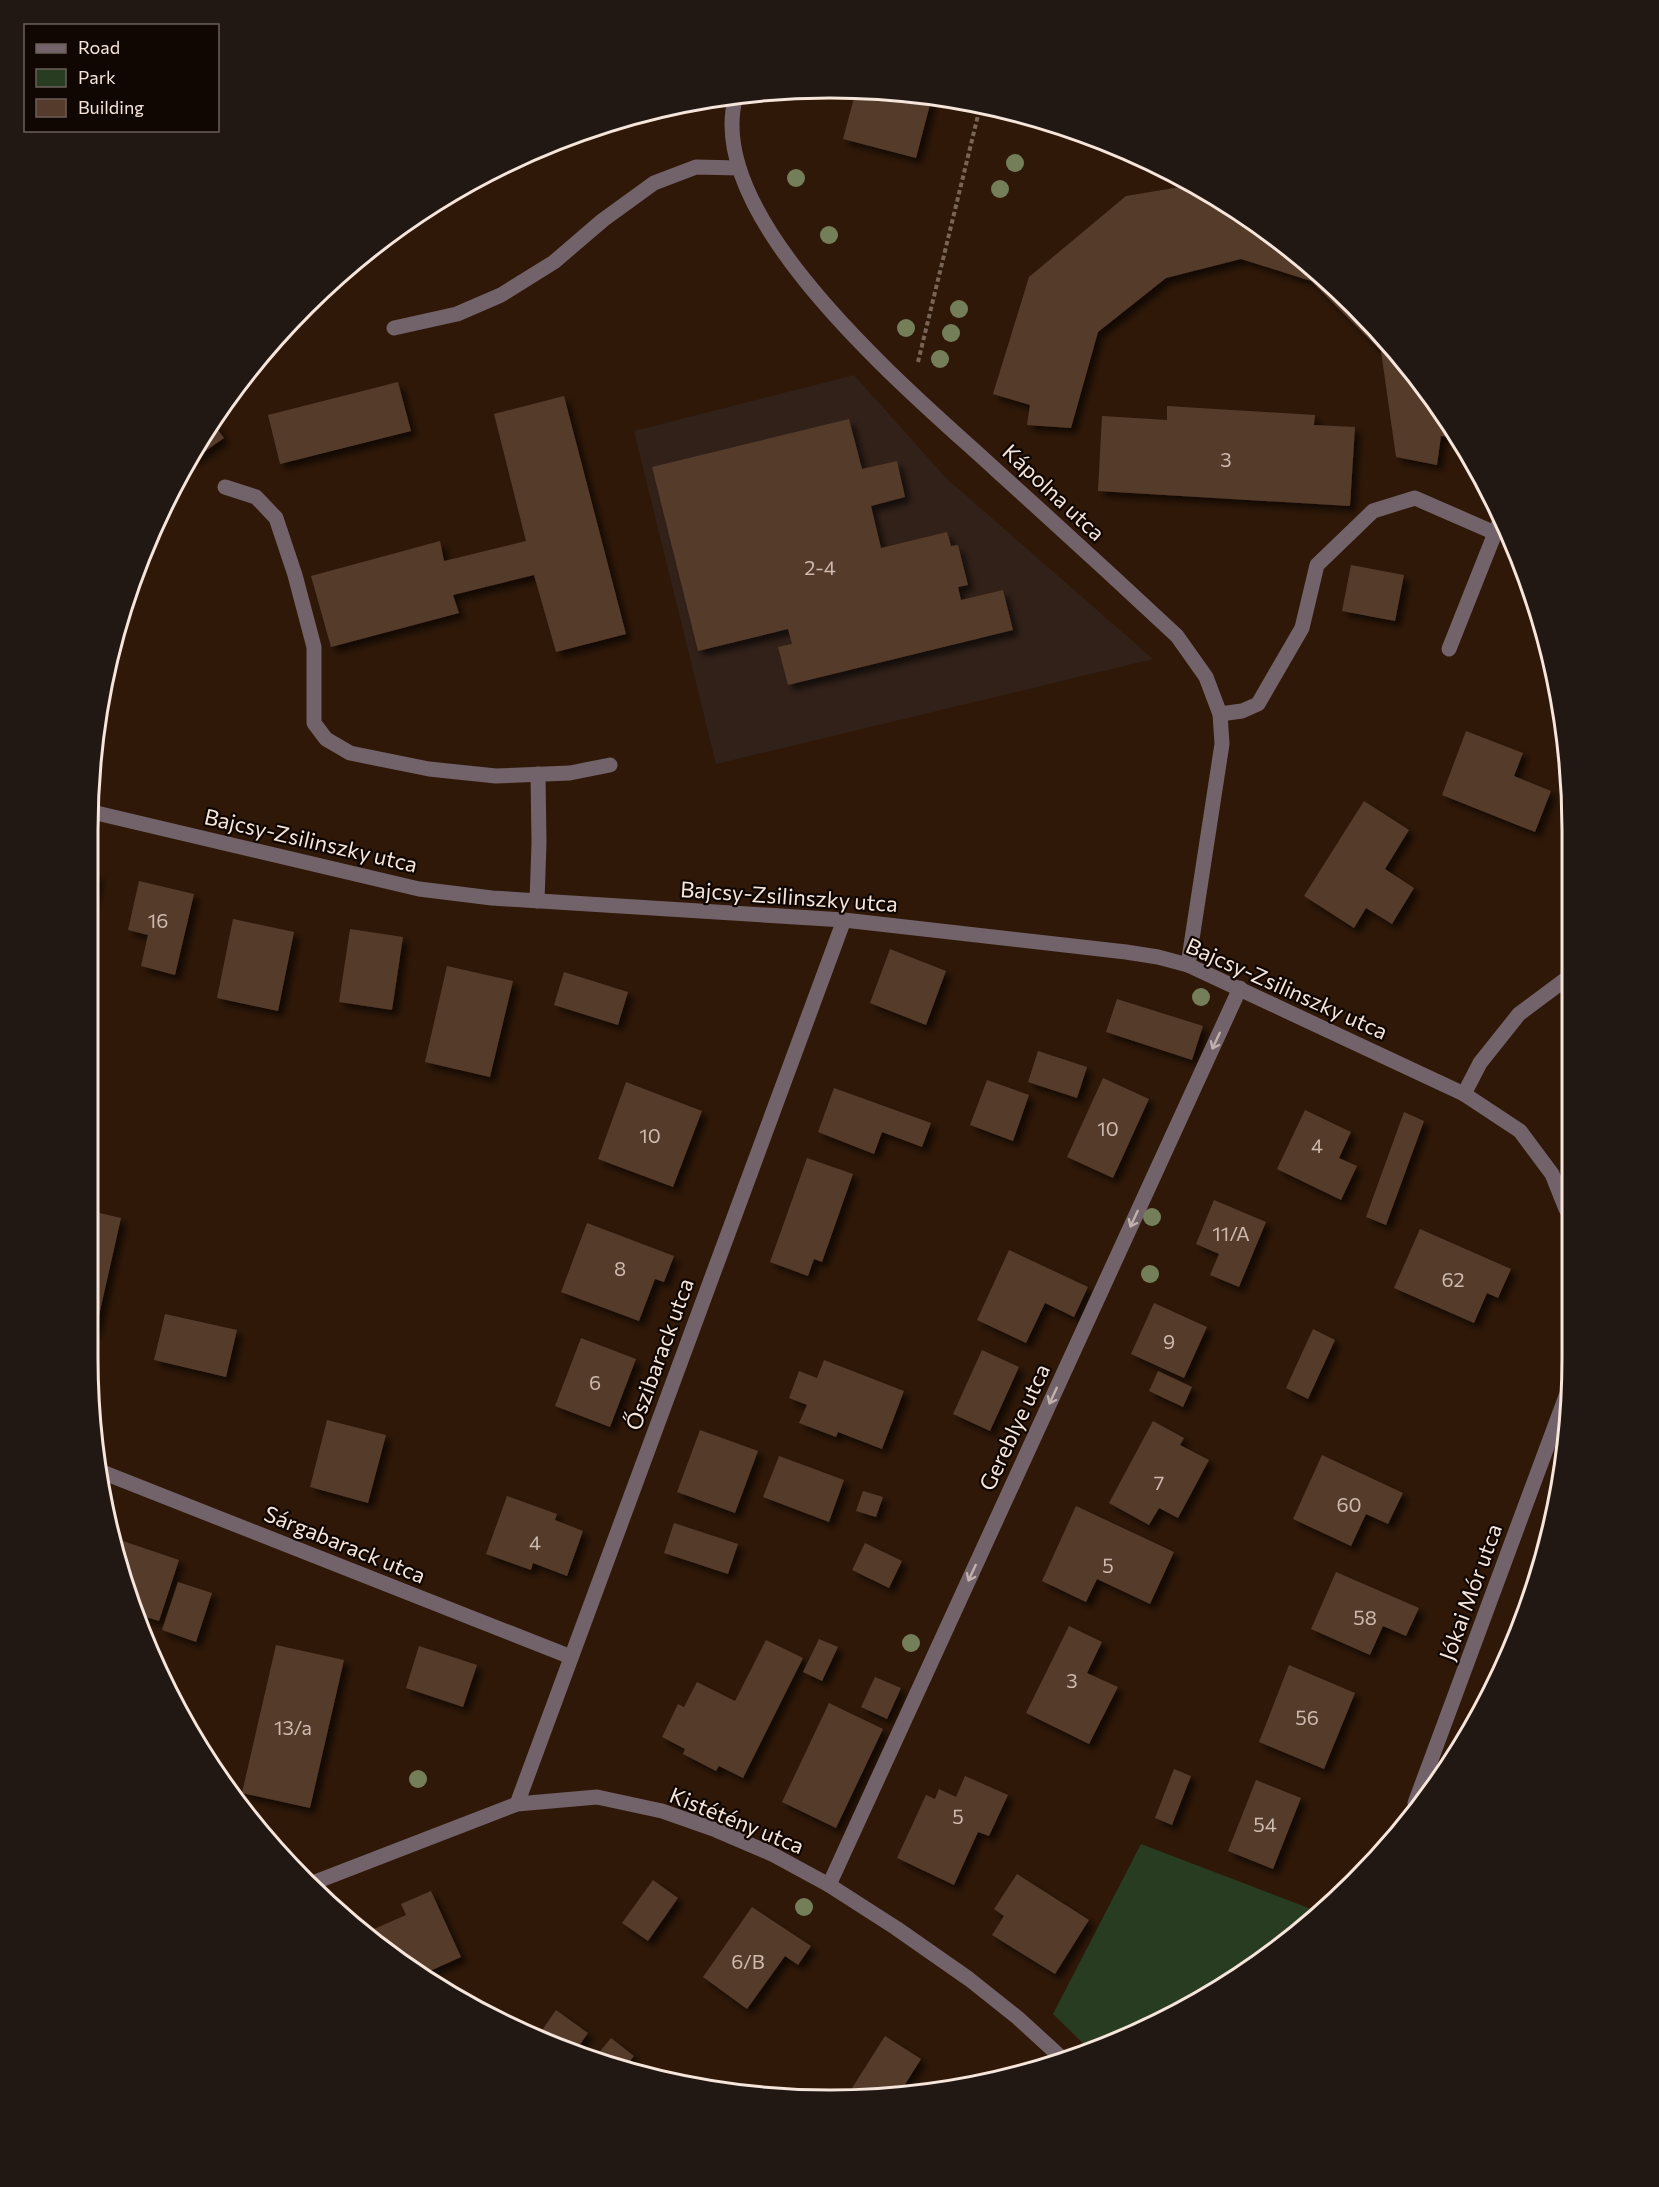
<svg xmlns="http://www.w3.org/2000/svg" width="1659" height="2187" font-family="Commissioner,sans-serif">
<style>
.education{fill:#322119}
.green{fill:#283c21}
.building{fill:#553b2b;filter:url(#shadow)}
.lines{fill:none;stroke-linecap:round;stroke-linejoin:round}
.path{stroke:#796557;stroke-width:4;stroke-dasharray:4.5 3;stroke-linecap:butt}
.minor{stroke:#726269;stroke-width:15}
.tree{fill:#747f5a}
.oneway{stroke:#c1b1ad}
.labels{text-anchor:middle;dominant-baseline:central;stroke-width:4.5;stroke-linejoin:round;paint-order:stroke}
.number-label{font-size:20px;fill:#cebaaf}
.street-label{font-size:22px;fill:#f6e5db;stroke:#100602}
.rim{fill:none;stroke:#f6e5db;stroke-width:3}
</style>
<defs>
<filter id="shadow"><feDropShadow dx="5.5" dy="5.5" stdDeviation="3" flood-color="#0009"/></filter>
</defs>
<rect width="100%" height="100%" fill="#2f1808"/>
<polygon class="education" points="854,375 946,478 1153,659 716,764 634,431"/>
<polygon class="green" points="1141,1844 1319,1912 1242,1975 1090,2050 1053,2014"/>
<g class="building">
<polygon points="856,90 932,97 916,158 843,139"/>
<polygon points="1192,185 1242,212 1354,304 1447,417 1458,438 1441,436 1437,465 1396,457 1381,351 1311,281 1241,259 1166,278 1098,332 1071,428 1027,425 1030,405 993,394 1029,277 1126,196"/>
<polygon points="398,382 411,431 280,464 268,415"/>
<polygon points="564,396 626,634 556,652 534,575 453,595 459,613 331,647 311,576 440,541 444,561 526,541 494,414"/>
<polygon points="1167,406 1315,415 1314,425 1355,427 1350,506 1098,491 1102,416 1167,420"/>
<polygon points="849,419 862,469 897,461 905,497 871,506 881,548 947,532 951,546 958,545 968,585 958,587 961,600 1003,590 1013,630 788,685 778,647 792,644 788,629 698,651 652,467"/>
<polygon points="212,422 224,438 187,464"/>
<polygon points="1351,565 1404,575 1395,621 1342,611"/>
<polygon points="1466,731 1523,753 1514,776 1551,791 1535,832 1442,795"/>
<polygon points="1364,801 1409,830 1385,869 1414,888 1392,924 1366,908 1354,928 1304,896"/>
<polygon points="88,872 98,875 89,916 88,916"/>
<polygon points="139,881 194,894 175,975 141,966 148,935 128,930"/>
<polygon points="233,919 294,932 278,1011 217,998"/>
<polygon points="350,929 403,937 392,1010 339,1002"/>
<polygon points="890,949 946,971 926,1025 870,1003"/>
<polygon points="447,966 513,981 490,1077 425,1062"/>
<polygon points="564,972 628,992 618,1025 554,1005"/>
<polygon points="1117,999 1203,1026 1192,1060 1106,1032"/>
<polygon points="1038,1051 1087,1067 1077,1098 1028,1082"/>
<polygon points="1103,1078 1149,1099 1113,1178 1067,1157"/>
<polygon points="987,1080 1029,1095 1013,1141 970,1125"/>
<polygon points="626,1082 702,1111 673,1187 598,1159"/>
<polygon points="834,1088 931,1123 922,1147 882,1132 874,1154 818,1132"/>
<polygon points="1305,1110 1351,1132 1339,1158 1357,1166 1341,1200 1277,1169"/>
<polygon points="1404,1112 1424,1121 1386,1225 1366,1217"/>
<polygon points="807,1158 853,1174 822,1262 814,1259 808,1276 770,1262"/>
<polygon points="1214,1200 1266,1222 1239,1287 1210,1275 1219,1254 1196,1244"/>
<polygon points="87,1210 121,1218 95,1333 87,1331"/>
<polygon points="587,1223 674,1256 664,1282 655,1279 639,1321 561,1292"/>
<polygon points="1420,1229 1511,1269 1498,1298 1487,1293 1474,1323 1394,1288"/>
<polygon points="1009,1250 1088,1287 1074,1317 1045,1303 1026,1343 977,1320"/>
<polygon points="1154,1303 1207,1327 1184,1378 1131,1354"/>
<polygon points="165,1314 237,1330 226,1377 154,1360"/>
<polygon points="1313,1329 1335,1340 1308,1399 1286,1388"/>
<polygon points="581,1338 636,1359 610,1427 555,1406"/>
<polygon points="982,1350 1019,1367 990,1431 953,1414"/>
<polygon points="824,1360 904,1391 882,1449 838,1432 836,1437 799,1423 807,1405 789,1398 799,1371 817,1378"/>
<polygon points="1158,1371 1192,1387 1183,1407 1149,1391"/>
<polygon points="327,1420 386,1435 368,1503 310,1487"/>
<polygon points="1153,1421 1184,1438 1180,1445 1209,1460 1178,1518 1159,1508 1149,1525 1109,1503"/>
<polygon points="700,1430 758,1451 735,1513 677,1492"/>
<polygon points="1322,1455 1403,1493 1388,1524 1366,1514 1351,1546 1293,1519"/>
<polygon points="779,1456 844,1480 829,1522 763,1497"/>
<polygon points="863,1491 883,1497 876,1517 856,1511"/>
<polygon points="507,1496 557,1514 555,1520 583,1531 567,1576 533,1563 531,1570 486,1554"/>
<polygon points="1076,1506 1174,1552 1150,1604 1097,1579 1086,1602 1042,1581"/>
<polygon points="674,1523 738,1544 728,1574 664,1553"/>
<polygon points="117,1539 179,1560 159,1621 139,1615 113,1551"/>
<polygon points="865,1543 902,1561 889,1588 852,1570"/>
<polygon points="1336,1572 1419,1608 1406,1636 1383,1626 1370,1655 1311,1629"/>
<polygon points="178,1582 212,1593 196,1642 162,1630"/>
<polygon points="1069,1626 1102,1642 1087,1673 1118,1687 1089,1744 1026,1713"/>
<polygon points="819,1639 838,1647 822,1681 803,1672"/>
<polygon points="766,1640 803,1658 743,1778 719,1766 716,1771 683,1754 685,1749 662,1737 678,1704 684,1707 697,1682 735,1701"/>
<polygon points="276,1645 344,1660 310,1808 242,1793"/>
<polygon points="419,1646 477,1665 463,1707 406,1688"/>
<polygon points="1289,1665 1355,1693 1324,1769 1259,1742"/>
<polygon points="875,1677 901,1688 887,1719 861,1707"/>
<polygon points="829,1703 883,1729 836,1828 782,1802"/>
<polygon points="1174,1769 1191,1776 1172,1825 1155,1818"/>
<polygon points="965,1776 1008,1795 989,1836 978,1832 954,1885 897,1858 926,1795 935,1799 939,1789 956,1797"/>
<polygon points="1256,1780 1301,1798 1273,1869 1228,1851"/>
<polygon points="1017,1874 1089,1920 1055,1974 992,1935 1004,1916 994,1909"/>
<polygon points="653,1880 678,1898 648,1941 622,1923"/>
<polygon points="431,1891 461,1957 430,1971 434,1979 380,1942 374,1929 406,1915 401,1904"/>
<polygon points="752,1907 811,1946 798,1965 785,1956 747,2009 703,1977"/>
<polygon points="556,2010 588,2033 577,2049 538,2036"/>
<polygon points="885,2036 921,2059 899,2094 878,2098 847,2096"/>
<polygon points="611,2038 634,2056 626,2066 596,2056"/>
</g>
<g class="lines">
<polyline class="path" points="918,362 981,103"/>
<g class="minor">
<path d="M736,96C700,219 916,396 996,470C1057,525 1117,580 1177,636L1206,677L1220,714L1222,744L1188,965"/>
<polyline points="394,328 457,314 501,295 554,262 603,220 654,183 696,167 739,168"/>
<polyline points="225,487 256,497 276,518 295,575 314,647 314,723 326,739 350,753 429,769 496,776 570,773 610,765"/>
<polyline points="1449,649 1501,518"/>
<polyline points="1220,714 1242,711 1258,704 1302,628 1317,565 1373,511 1415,498 1495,533"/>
<polyline points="88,811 419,889 492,898 844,920 1126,952 1158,957 1188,965 1464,1094 1520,1131 1552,1174 1566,1209"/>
<polyline points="537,901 539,843 538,774"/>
<polyline points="1464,1094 1480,1063 1519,1014 1566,979"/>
<polyline points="102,1472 571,1657"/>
<polyline points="1415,1803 1566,1396"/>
<polyline points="517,1804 844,920"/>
<polyline points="310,1884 517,1804 597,1797 662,1811 716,1830 772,1854 829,1885 896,1928 969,1979 1018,2018 1065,2061"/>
<polyline points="829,1885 1240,988"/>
</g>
</g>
<g class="tree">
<circle cx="1015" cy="163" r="9"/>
<circle cx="796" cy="178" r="9"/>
<circle cx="1000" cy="189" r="9"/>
<circle cx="829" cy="235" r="9"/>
<circle cx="959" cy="309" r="9"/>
<circle cx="906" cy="328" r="9"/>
<circle cx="951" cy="333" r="9"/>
<circle cx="940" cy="359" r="9"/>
<circle cx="1201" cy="997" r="9"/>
<circle cx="1152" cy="1217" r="9"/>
<circle cx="1150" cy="1274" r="9"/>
<circle cx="911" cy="1643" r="9"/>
<circle cx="418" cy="1779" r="9"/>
<circle cx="804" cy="1907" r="9"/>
</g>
<defs><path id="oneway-shaft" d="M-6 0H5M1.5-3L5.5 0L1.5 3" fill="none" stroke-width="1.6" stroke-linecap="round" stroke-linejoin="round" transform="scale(1.5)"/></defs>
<g class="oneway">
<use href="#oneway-shaft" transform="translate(1216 1041) rotate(115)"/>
<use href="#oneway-shaft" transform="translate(1134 1219) rotate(115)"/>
<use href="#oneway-shaft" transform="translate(1053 1396) rotate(115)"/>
<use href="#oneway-shaft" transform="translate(972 1573) rotate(115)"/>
</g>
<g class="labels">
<g class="number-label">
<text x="1226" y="459">3</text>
<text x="820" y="567">2-4</text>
<text x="158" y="920">16</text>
<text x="1108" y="1128">10</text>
<text x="650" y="1135">10</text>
<text x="1317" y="1145">4</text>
<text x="1231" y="1233">11/A</text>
<text x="620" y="1268">8</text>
<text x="1453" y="1279">62</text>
<text x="1169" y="1341">9</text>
<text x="595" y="1382">6</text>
<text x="1159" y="1482">7</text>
<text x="1349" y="1504">60</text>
<text x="535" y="1542">4</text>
<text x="1108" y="1565">5</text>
<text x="1365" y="1617">58</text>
<text x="1072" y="1680">3</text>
<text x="1307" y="1717">56</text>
<text x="293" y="1727">13/a</text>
<text x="958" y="1816">5</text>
<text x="1265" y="1824">54</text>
<text x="748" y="1961">6/B</text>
</g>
<g class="street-label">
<text transform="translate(1054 492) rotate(43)">Kápolna utca</text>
<text transform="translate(311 840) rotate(13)">Bajcsy-Zsilinszky utca</text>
<text transform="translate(789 896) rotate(4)">Bajcsy-Zsilinszky utca</text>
<text transform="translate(1287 988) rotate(24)">Bajcsy-Zsilinszky utca</text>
<text transform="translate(659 1354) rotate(-70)">Őszibarack utca</text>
<text transform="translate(1014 1427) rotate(-65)">Gereblye utca</text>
<text transform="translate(345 1544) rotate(22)">Sárgabarack utca</text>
<text transform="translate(1470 1592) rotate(-70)">Jókai Mór utca</text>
<text transform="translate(737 1820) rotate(22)">Kistétény utca</text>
</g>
</g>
<path d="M0 0H1659V2187H0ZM830 98H830A732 732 0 0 1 1562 830V1358A732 732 0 0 1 830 2090H830A732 732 0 0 1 98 1358V830A732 732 0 0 1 830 98Z" fill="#221813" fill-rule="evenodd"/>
<path class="rim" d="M830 98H830A732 732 0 0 1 1562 830V1358A732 732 0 0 1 830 2090H830A732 732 0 0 1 98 1358V830A732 732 0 0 1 830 98Z"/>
<rect x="24" y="24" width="195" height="108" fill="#100602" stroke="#6c5f59" stroke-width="1.5"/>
<rect x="36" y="44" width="30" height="9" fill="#726269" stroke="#6c5f59" stroke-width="1.5"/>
<text x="78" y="54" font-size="18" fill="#f6e5db">Road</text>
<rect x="36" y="69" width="30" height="18" fill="#283c21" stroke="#6c5f59" stroke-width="1.5"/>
<text x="78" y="84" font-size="18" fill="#f6e5db">Park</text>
<rect x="36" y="99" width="30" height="18" fill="#553b2b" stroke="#6c5f59" stroke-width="1.5"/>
<text x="78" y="114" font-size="18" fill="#f6e5db">Building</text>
</svg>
